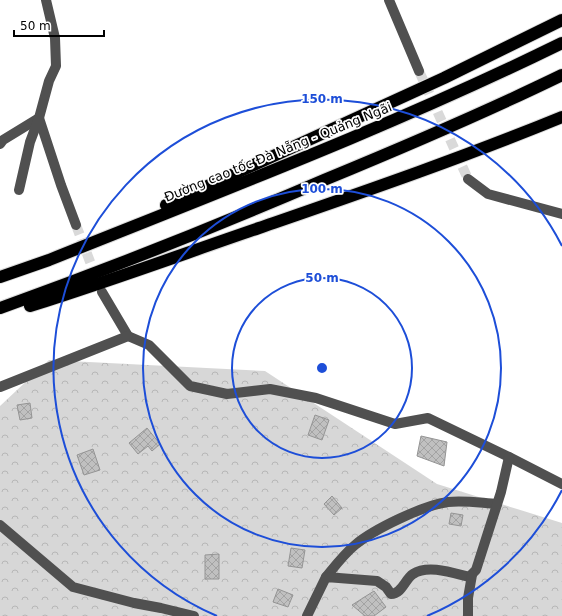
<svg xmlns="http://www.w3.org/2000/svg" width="562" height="616" font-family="'DejaVu Sans',sans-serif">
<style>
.forest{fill:url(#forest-crowns)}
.building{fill:url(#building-cross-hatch);stroke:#949494}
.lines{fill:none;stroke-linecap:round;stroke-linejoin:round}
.minor-tunnel{stroke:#d9d9d9;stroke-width:10;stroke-dasharray:10 5;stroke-linecap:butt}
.highway-casing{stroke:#dbdbdb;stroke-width:14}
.minor{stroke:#505050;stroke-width:10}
.highway{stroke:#000;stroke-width:12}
.ring{fill:none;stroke:#1d4ed8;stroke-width:2}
.labels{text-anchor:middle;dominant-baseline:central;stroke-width:3.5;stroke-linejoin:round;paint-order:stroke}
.street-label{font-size:13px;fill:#000;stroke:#fff}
.centre{fill:#1d4ed8;stroke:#fff;stroke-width:2}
.ring-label{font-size:12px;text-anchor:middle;font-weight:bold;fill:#1d4ed8;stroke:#fff;stroke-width:3.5;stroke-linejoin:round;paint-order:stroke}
</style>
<defs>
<pattern id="forest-crowns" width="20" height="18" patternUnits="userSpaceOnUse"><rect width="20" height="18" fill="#d7d7d7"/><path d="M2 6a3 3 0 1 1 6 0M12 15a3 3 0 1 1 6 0" fill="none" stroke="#b7b7b7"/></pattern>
<pattern id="building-cross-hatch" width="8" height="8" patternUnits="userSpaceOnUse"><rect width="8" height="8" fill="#c0c0c0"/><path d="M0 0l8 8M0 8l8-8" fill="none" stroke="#a3a3a3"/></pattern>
</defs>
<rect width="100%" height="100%" fill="#fff"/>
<polygon class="forest" points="49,360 265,371 437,484 562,523 562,616 0,616 0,406"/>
<g class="building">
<polygon points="30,403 32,418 20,420 17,405"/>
<polygon points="315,415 329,420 322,440 308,435"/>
<polygon points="147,428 160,444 152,451 148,446 138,454 129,443"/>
<polygon points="421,436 447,442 444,466 417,456"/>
<polygon points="93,449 100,470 84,475 77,455"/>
<polygon points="332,496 342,508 334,515 324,504"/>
<polygon points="451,513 463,515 461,526 449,524"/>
<polygon points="291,548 305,550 302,568 288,566"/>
<polygon points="219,554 219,579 205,579 205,555"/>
<polygon points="278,589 293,595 288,607 273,602"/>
<polygon points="374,591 386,607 374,616 365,616 352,605"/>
</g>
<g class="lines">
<g class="minor-tunnel">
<polyline points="419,71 468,179"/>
<polyline points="76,225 97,280"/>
</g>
<g class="highway-casing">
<g id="highway">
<polyline points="166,205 444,78 562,20"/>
<path d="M0,277L49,260C221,191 395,125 562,43"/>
<path d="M30,306C107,282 183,254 259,228C360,193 462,158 562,117"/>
<path d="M0,308C109,269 217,226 324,180C404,147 484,113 562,75"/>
</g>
</g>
<g class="minor">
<polyline points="389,0 419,71"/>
<polyline points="0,144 3,140 39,118 61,185 76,225"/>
<polyline points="468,179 488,194 562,214"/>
<polyline points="19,190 30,142 39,118 49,81 56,66 55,38 46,0"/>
<polyline points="102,292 128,336 149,345 190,386 227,394 270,389 316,398 395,424 428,418 509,457 562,484"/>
<polyline points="0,387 128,336"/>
<polyline points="0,525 73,587 134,603 161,608 194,616"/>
<path d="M326,577C335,566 344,554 355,545C374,529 424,505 448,502C464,500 481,503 497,504"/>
<path d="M307,616L326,577L377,581L386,587L391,594C402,594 405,579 413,574C428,564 453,573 469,577L476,570L501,492L509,457"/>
<polyline points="468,616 468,598 472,575"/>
</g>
<use href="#highway" class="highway"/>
</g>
<g class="ring">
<circle cx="322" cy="368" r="90"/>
<circle cx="322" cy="368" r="179"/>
<path d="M562 490A269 269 0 0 1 427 616M217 616A269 269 0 1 1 562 246"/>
</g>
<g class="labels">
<g class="street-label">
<text transform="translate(278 152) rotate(-22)">Đường cao tốc Đà Nẵng - Quảng Ngãi</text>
</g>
</g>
<circle cx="322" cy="368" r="6" class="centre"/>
<g class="ring-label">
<text x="322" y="103">150 m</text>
<text x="322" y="193">100 m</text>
<text x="322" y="282">50 m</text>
</g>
<path d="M14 30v6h90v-6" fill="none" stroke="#000000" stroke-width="2"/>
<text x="20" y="30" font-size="12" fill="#000000" stroke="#ffffff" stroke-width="3" paint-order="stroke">50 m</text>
</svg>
